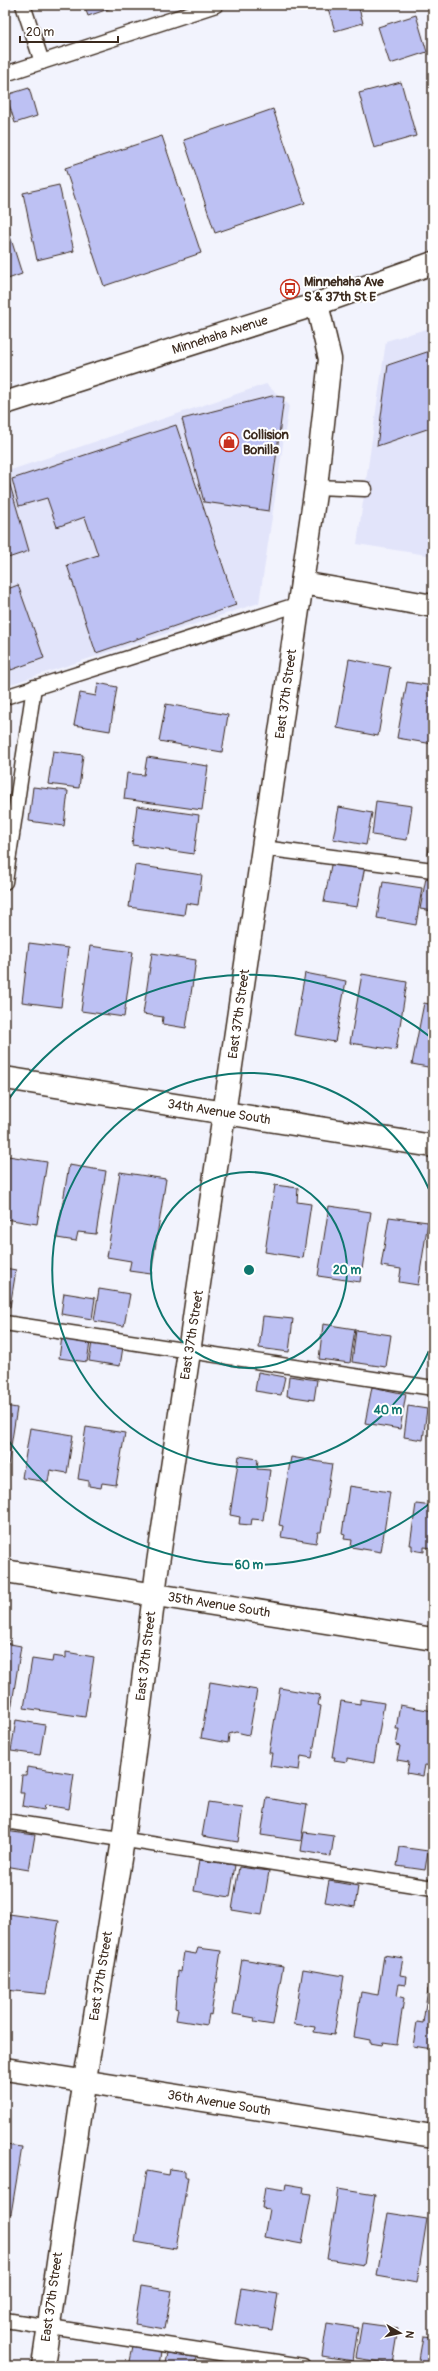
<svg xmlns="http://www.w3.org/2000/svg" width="438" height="2371" font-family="Pangolin,sans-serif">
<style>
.built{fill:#e2e4fa}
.building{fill:#bdc1f3;stroke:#3b2a1e}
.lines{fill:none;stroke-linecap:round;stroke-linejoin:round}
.service-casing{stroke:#3b2a1e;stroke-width:17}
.minor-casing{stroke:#3b2a1e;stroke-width:25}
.tertiary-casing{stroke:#3b2a1e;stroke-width:25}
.secondary-casing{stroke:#3b2a1e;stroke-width:25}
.service{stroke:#fff;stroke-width:14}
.minor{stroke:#fff;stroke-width:22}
.tertiary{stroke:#fff;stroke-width:22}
.secondary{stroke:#fff;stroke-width:22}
.ring{fill:none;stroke:#0f766e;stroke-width:2}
.labels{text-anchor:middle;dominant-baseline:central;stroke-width:4;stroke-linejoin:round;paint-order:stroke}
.poi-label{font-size:13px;font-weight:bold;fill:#3b2a1e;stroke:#fff;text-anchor:start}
.street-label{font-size:13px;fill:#3b2a1e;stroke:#fff}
.centre{fill:#0f766e;stroke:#fff;stroke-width:2}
.ring-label{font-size:12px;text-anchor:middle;font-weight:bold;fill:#0f766e;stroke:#fff;stroke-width:4;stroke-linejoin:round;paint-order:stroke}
</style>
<rect width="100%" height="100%" fill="#f2f3fd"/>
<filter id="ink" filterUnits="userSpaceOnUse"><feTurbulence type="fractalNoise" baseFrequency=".025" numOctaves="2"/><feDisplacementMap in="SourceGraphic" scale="8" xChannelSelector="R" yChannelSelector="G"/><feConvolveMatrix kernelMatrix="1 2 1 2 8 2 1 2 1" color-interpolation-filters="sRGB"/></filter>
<g filter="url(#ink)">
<g class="built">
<polygon points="433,327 433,556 357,544 386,341"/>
<polygon points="266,384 289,405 259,603 5,686 5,472"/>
</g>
<g class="building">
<polygon points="84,5 120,5 88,16"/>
<polygon points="327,5 358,5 363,23 335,31"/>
<polygon points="416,15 427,52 390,64 378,27"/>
<polygon points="401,82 416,136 374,148 359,93"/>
<polygon points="29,88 37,116 15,123 6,95"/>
<polygon points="273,109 305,203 215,233 184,140"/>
<polygon points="162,136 201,253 104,286 65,168"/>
<polygon points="59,185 74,251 37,260 23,193"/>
<polygon points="5,220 22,274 5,280"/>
<polygon points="433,350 433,427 377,446 388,365"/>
<polygon points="272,396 284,397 269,511 204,502 182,419"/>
<polygon points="176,425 236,605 96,653 67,565 98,555 85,517 57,527 47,498 19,506 12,479"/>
<polygon points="8,478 29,551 5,559 5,479"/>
<polygon points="18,585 44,658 11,670 5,652 5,590"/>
<polygon points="349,659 390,667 378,736 337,728"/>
<polygon points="407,682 433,686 433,744 397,738"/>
<polygon points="98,683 117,687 110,731 74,725 80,693 96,696"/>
<polygon points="166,704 228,715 222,752 159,741"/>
<polygon points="53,751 83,755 79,788 48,784"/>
<polygon points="147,757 208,766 202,810 124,799 127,773 144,775"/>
<polygon points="33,787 68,791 64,826 29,821"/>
<polygon points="376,801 412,806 407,840 372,835"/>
<polygon points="137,806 199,815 194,854 132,845"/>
<polygon points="339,807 372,813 366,845 333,839"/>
<polygon points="433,822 433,856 428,855"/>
<polygon points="332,860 365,866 357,907 324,902"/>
<polygon points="135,865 202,875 198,905 186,903 184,915 129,907"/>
<polygon points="426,878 433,880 433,911 420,909"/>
<polygon points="383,882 422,888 416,925 377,918"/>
<polygon points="29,943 68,948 61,1007 22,1002"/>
<polygon points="90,946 133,952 124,1017 81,1011"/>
<polygon points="152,953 196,960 186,1028 162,1024 163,1017 143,1014"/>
<polygon points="305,973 346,981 335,1042 294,1035"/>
<polygon points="362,974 407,982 396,1050 350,1043"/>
<polygon points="424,1003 433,1005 433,1068 412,1064"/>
<polygon points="8,1156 47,1162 37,1224 5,1219 5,1178"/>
<polygon points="69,1165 106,1171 96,1234 78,1232 76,1241 57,1238"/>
<polygon points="120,1172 166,1179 151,1274 129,1271 131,1261 107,1257"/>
<polygon points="275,1185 298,1188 297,1202 311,1204 303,1258 265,1252"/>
<polygon points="329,1206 371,1212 360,1282 318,1276"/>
<polygon points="389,1217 428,1222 418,1285 399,1282 401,1269 381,1266"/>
<polygon points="5,1268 16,1270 10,1307 5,1306"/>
<polygon points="99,1289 130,1294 124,1326 94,1321"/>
<polygon points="64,1293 95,1298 92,1319 61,1314"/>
<polygon points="263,1316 293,1319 289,1352 259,1348"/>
<polygon points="323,1324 355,1329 350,1363 319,1359"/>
<polygon points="356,1330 391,1335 386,1367 352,1362"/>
<polygon points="62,1337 90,1342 87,1362 59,1358"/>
<polygon points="92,1342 123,1347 120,1366 89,1361"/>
<polygon points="258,1372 285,1377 281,1395 255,1391"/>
<polygon points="289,1376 317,1380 314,1400 287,1396"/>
<polygon points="372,1387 406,1394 400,1429 365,1423"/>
<polygon points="5,1406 17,1408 8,1465 5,1464"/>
<polygon points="408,1406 427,1409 423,1440 404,1437"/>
<polygon points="86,1427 125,1433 116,1485 102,1483 101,1488 89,1486 89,1481 78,1479"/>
<polygon points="30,1428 73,1435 67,1473 50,1470 48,1482 22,1478"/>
<polygon points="239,1456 258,1459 257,1469 270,1470 263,1520 252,1519 251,1525 239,1524 240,1517 230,1515"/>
<polygon points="291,1457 332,1464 321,1532 318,1532 316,1543 281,1537 283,1526 279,1525"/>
<polygon points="349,1486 390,1492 381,1552 351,1547 352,1540 344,1539 345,1535 342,1534"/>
<polygon points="416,1504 433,1506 433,1548 424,1547 424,1552 412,1550 412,1545 410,1545"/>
<polygon points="5,1643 21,1646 11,1710 5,1709"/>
<polygon points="66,1652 94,1657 85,1717 24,1708 32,1659 52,1662 53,1656 66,1658"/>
<polygon points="210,1682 257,1690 249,1735 236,1732 229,1734 228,1743 201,1738"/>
<polygon points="280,1688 320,1695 318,1705 321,1706 312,1758 301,1756 299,1770 270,1766 272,1753 269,1753"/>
<polygon points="360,1699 384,1703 374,1763 347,1758 347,1762 334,1760 335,1757 332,1757 341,1701 360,1704"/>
<polygon points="400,1705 433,1711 433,1766 425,1765 423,1776 407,1773 409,1762 397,1760 400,1746 396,1745 399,1729 396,1729"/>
<polygon points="16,1720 45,1725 40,1755 11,1751"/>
<polygon points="27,1767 74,1774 69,1809 45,1805 44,1810 22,1806 24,1793 20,1793 22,1775 26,1775"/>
<polygon points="267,1798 307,1805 301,1841 261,1835"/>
<polygon points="208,1802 243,1807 238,1842 202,1836"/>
<polygon points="5,1831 35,1835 29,1870 5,1866"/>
<polygon points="304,1832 334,1836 331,1856 301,1851"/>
<polygon points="400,1847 428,1851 425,1870 397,1866"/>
<polygon points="199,1860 235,1865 230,1897 194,1891"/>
<polygon points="239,1867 269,1871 262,1915 232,1910"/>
<polygon points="329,1881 358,1886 355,1907 325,1902"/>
<polygon points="9,1914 59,1921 46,1994 5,1990 5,1940"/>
<polygon points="198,1948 221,1951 211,2015 209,2014 207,2025 176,2020 178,2009 175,2008 178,1971 181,1972 184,1952 196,1954"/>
<polygon points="384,1955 403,1958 400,1975 406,1976 405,1985 399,1984 397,1996 404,1998 397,2044 383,2042 382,2045 370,2043 370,2040 354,2037 361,1992 378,1995"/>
<polygon points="242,1959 283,1966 273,2025 254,2022 255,2018 233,2014"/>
<polygon points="303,1969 344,1976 334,2035 314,2032 315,2027 294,2024"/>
<polygon points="428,1989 433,1989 433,2052 432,2049 413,2046 417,2022 423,2023"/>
<polygon points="5,2145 22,2147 11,2214 5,2213"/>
<polygon points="170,2169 185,2171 185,2177 188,2177 176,2249 135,2242 147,2171 169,2175"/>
<polygon points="286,2184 304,2187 303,2193 311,2194 302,2244 264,2237 269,2209 262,2208 265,2187 285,2190"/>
<polygon points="338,2189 375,2195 364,2265 327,2259"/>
<polygon points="388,2213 427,2219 417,2283 377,2276"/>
<polygon points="141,2286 172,2291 165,2329 135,2324"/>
<polygon points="241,2288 278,2294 272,2330 235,2324"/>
<polygon points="327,2323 358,2328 353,2361 322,2356"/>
<polygon points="362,2323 398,2328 392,2364 356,2358"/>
<polygon points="423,2336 433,2337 433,2366 418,2366"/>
<polygon points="133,2347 161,2351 159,2366 129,2366"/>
<polygon points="167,2353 196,2357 195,2366 164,2366"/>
</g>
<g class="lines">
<g class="service-casing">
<g id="service">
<polyline points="23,5 42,62"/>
<polyline points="5,74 216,5"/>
<polyline points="316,487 365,489"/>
<polyline points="5,697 299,604"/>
<polyline points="263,848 433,870"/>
<polyline points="5,882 34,687"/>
<polyline points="5,1323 433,1388"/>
<polyline points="5,1821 433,1888"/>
<polyline points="5,2320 303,2366"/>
</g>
</g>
<g class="minor-casing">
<g id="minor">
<polyline points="302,583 433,606"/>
<polyline points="5,1078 433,1146"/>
<polyline points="5,1571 433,1639"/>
<polyline points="43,2366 80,2111 123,1840 158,1563 316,487 330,359 317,304"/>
</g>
</g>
<g class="tertiary-casing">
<polyline id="tertiary" points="5,2069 433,2136"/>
</g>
<g class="secondary-casing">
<polyline id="secondary" points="5,403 317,304 433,263"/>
</g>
<use href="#service" class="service"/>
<use href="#minor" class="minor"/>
<use href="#tertiary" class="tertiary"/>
<use href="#secondary" class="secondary"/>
</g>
</g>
<g class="ring">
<circle cx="249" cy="1270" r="98"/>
<path d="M433 1341A197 197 0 1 1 433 1199"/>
<path d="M433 1501A295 295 0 0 1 6 1437M6 1103A295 295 0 0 1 433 1039"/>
</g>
<defs>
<g id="bus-ring" transform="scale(1)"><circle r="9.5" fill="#fff" stroke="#c8321e" stroke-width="1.5"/><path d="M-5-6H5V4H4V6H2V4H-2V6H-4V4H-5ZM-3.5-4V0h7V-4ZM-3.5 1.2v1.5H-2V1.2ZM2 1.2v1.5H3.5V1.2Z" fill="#c8321e"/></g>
<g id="shop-ring" transform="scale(1)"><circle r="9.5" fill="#fff" stroke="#c8321e" stroke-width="1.5"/><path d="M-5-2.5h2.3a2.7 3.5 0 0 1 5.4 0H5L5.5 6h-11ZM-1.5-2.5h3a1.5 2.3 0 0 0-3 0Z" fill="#c8321e"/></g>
</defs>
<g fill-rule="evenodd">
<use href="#bus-ring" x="290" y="289"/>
<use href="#shop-ring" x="229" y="442"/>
</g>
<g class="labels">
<g class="poi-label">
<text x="304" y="282">Minnehaha Ave<tspan x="304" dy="15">S &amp; 37th St E</tspan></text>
<text x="243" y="435">Collision<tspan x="243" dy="15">Bonilla</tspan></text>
</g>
<g class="street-label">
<text transform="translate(220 335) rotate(-18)">Minnehaha Avenue</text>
<text transform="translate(286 694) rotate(-82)">East 37th Street</text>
<text transform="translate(239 1014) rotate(-82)">East 37th Street</text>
<text transform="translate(219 1112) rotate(9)">34th Avenue South</text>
<text transform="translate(192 1335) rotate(-81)">East 37th Street</text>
<text transform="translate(219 1605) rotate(9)">35th Avenue South</text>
<text transform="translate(146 1656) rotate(-83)">East 37th Street</text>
<text transform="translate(101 1976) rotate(-81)">East 37th Street</text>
<text transform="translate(219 2103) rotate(9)">36th Avenue South</text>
<text transform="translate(52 2297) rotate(-82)">East 37th Street</text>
</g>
</g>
<circle cx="249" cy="1270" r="6" class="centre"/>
<g class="ring-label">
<text x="347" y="1274">20 m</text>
<text x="388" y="1414">40 m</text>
<text x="249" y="1569">60 m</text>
</g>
<rect width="438" height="2371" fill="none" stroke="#fff" stroke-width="20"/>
<rect x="10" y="10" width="418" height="2351" fill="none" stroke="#3b2a1e" stroke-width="1.5" filter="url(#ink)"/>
<g transform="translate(400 2333) rotate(99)" stroke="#ffffff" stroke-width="3" paint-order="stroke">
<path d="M0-3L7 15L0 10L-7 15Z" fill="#3b2a1e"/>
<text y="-6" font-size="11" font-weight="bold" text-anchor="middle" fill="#3b2a1e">N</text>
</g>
<path d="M20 36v6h98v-6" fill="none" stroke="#3b2a1e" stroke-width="2"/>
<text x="26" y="36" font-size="12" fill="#3b2a1e" stroke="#ffffff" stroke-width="3" paint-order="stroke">20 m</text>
</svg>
